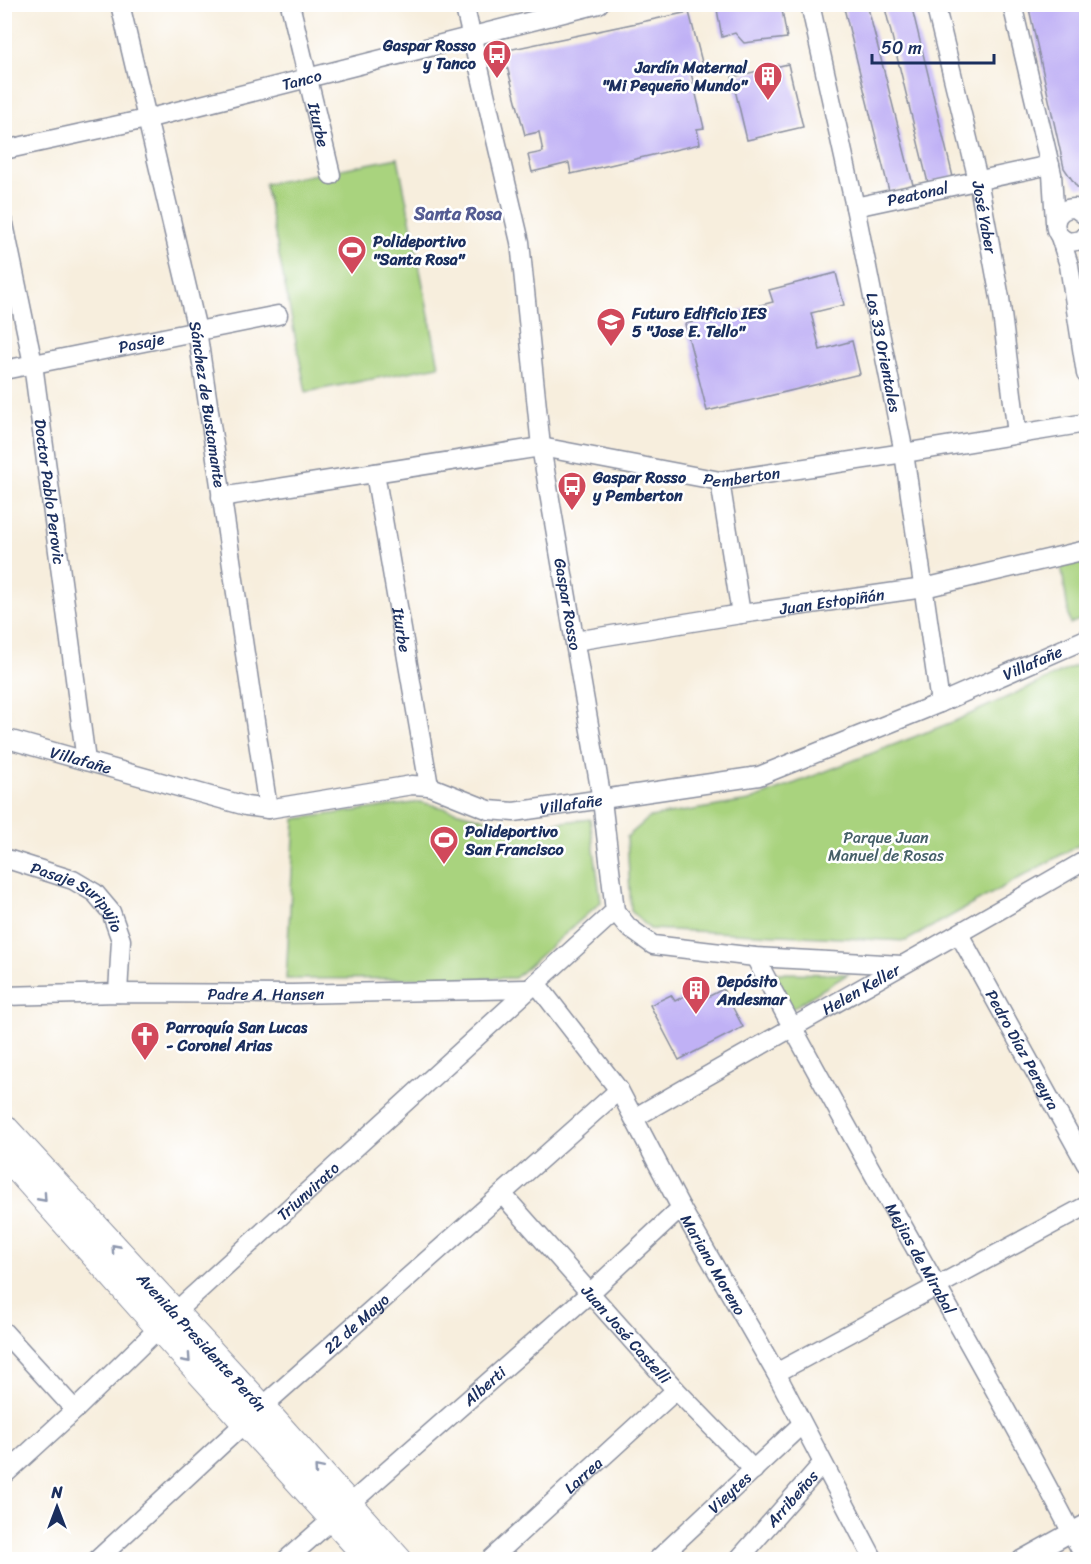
<svg xmlns="http://www.w3.org/2000/svg" width="1091" height="1564" font-family="Sriracha,sans-serif">
<style>
.green{fill:#a9d37e;stroke:#62816e;stroke-width:1.5}
.building{fill:#c0b1f5}
.lines{fill:none;stroke-linecap:round;stroke-linejoin:round}
.minor-casing{stroke:#898e9e;stroke-width:21}
.secondary-casing{stroke:#898e9e;stroke-width:28}
.minor{stroke:#fff;stroke-width:18}
.secondary{stroke:#fff;stroke-width:26}
.oneway{stroke:#8d97ae}
.labels{text-anchor:middle;dominant-baseline:central;stroke-width:5;stroke-linejoin:round;paint-order:stroke}
.poi-label{font-size:16px;font-weight:bold;fill:#1b2f5e;stroke:#fff;text-anchor:start}
.street-label{font-size:16px;fill:#1b2f5e;stroke:#fff}
.park-label{font-size:16px;fill:#466068;stroke:#fff}
.neighbourhood-label{font-size:18px;font-weight:bold;fill:#555c93;stroke:#fff}
</style>
<rect width="100%" height="100%" fill="#fff"/>
<filter id="ink" filterUnits="userSpaceOnUse"><feTurbulence type="fractalNoise" baseFrequency=".0167" numOctaves="2"/><feDisplacementMap in="SourceGraphic" scale="12" xChannelSelector="R" yChannelSelector="G"/><feConvolveMatrix kernelMatrix="1 2 1 2 8 2 1 2 1" color-interpolation-filters="sRGB"/></filter>
<filter id="wash" filterUnits="userSpaceOnUse"><feTurbulence type="fractalNoise" baseFrequency=".008" numOctaves="4" result="noise"/><feDisplacementMap in="SourceGraphic" scale="24" xChannelSelector="R" yChannelSelector="G"/><feGaussianBlur stdDeviation="1.35" result="paint"/><feColorMatrix in="noise" values="0 0 0 0 0 0 0 0 0 0 0 0 0 0 0 0 0 1.4 0 .05"/><feComposite in="paint" operator="in"/></filter>
<g filter="url(#wash)">
<rect width="100%" height="100%" fill="#f7eedd"/>
<g class="green">
<polygon points="398,158 439,366 306,392 265,184"/>
<polygon points="1086,552 1086,617 1070,624 1060,557"/>
<polygon points="1086,661 1086,841 906,941 650,929 631,911 627,837 650,817 749,801 955,721"/>
<polygon points="421,802 515,827 590,819 601,902 515,978 286,979 295,819"/>
<polygon points="773,973 848,974 791,1009"/>
</g>
<g id="blocks">
<g class="building">
<polygon points="716,4 781,4 787,38 744,43 735,33 722,37"/>
<polygon points="843,4 867,4 913,185 889,191"/>
<polygon points="897,4 911,4 953,177 928,183 885,8"/>
<polygon points="1028,4 1086,4 1086,188 1077,187 1064,168"/>
<polygon points="689,12 704,70 691,73 704,128 697,129 700,144 571,174 569,163 532,172 528,155 543,152 539,132 525,135 503,51"/>
<polygon points="788,64 803,127 747,140 732,77"/>
<polygon points="836,273 844,305 811,313 820,350 852,341 860,374 707,411 685,324 773,302 769,290"/>
<polygon points="723,989 743,1027 679,1060 650,1005 671,995 675,1001 696,990 702,1000"/>
</g>
</g>
</g>
<g filter="url(#ink)">
<use href="#blocks" fill-opacity="0" stroke="#898e9e" stroke-width="1.5"/>
<g class="lines">
<g class="minor-casing">
<g id="minor">
<path id="s1" d="M120,4L197,330L268,809"/>
<path id="s2" d="M290,4L331,175"/>
<path id="s3" d="M464,4L520,242L541,447L602,800L615,911L628,927L653,945L755,957L902,965"/>
<path id="s4" d="M810,4L855,207L904,453L940,703"/>
<path id="s5" d="M935,4L978,180L1000,298L1017,434"/>
<polyline points="1012,4 1052,174 1055,222"/>
<path id="s6" d="M4,150L146,119L599,4"/>
<path id="s7" d="M855,207L1050,165"/>
<path d="M1086,216L1075,208C1052,207 1048,236 1070,242L1082,240L1086,235"/>
<path id="s8" d="M4,224L33,364L86,761"/>
<polyline points="1060,237 1069,265 1086,374"/>
<path id="s9" d="M4,370L278,315"/>
<path id="s10" d="M375,473L429,786"/>
<polyline points="720,481 741,614"/>
<path id="s11" d="M221,497L541,447L720,481L904,453L1086,423"/>
<path id="s12" d="M575,641L741,614L924,588L1086,550"/>
<path id="s13" d="M4,738L246,806L268,809L412,785L429,786L489,810L514,812L759,776L940,703L1086,639"/>
<path id="s14" d="M4,858L73,880L95,893L111,912L121,940L118,993"/>
<path id="s15" d="M959,934L1086,1164"/>
<path id="s16" d="M755,957C861,1160 981,1356 1086,1560"/>
<path id="s17" d="M536,983L619,1090L681,1208L776,1373L874,1560"/>
<path id="s18" d="M4,996L118,993L292,994L527,989"/>
<path id="s19" d="M634,1118C784,1031 937,947 1086,860"/>
<path id="s20" d="M503,1195L676,1390L754,1470"/>
<polyline points="4,1332 75,1410"/>
<polyline points="776,1373 1086,1206"/>
<path id="s21" d="M4,1475L75,1410L174,1313L615,911"/>
<path id="s22" d="M97,1560L262,1407L619,1090"/>
<path id="s23" d="M286,1560L591,1292L681,1208"/>
<path id="s24" d="M490,1560L676,1390"/>
<path id="s25" d="M657,1560L802,1424"/>
<path id="s26" d="M738,1560L822,1464"/>
<polyline points="1021,1560 1086,1524"/>
</g>
</g>
<g class="secondary-casing">
<g id="secondary">
<path id="s27" d="M4,1127L262,1407L399,1560"/>
<polyline points="4,1154 159,1328 370,1560"/>
</g>
</g>
<use href="#minor" class="minor"/>
<use href="#secondary" class="secondary"/>
</g>
<defs><path id="oneway-chevron" d="M-2-3.5L2.5 0L-2 3.5" fill="none" stroke-width="1.6" stroke-linecap="round" stroke-linejoin="round" transform="scale(1.5)"/></defs>
<g class="oneway">
<use href="#oneway-chevron" transform="translate(43 1198) rotate(48)"/>
<use href="#oneway-chevron" transform="translate(115 1248) rotate(-132)"/>
<use href="#oneway-chevron" transform="translate(187 1359) rotate(48)"/>
<use href="#oneway-chevron" transform="translate(318 1469) rotate(-131)"/>
</g>
</g>
<defs>
<g id="bus-pin" transform="scale(1.5)"><path d="M0 17L-7.5 6A9.5 9.5 0 1 1 7.5 6Z" fill="#d1495b" stroke="#fff"/><path d="M-5-6H5V4H4V6H2V4H-2V6H-4V4H-5ZM-3.5-4V0h7V-4ZM-3.5 1.2v1.5H-2V1.2ZM2 1.2v1.5H3.5V1.2Z" fill="#fff"/></g>
<g id="building-pin" transform="scale(1.5)"><path d="M0 17L-7.5 6A9.5 9.5 0 1 1 7.5 6Z" fill="#d1495b" stroke="#fff"/><path d="M-4-6H4V6H1V3H-1V6H-4ZM-2.5-4.3h1.7v1.8h-1.7ZM.8-4.3h1.7v1.8H.8ZM-2.5-1h1.7V.8h-1.7ZM.8-1h1.7V.8H.8Z" fill="#fff"/></g>
<g id="stadium-pin" transform="scale(1.5)"><path d="M0 17L-7.5 6A9.5 9.5 0 1 1 7.5 6Z" fill="#d1495b" stroke="#fff"/><path d="M0-5a6.5 5 0 1 0 0 10a6.5 5 0 1 0 0-10ZM-3.5-1.8h7v3.6h-7Z" fill="#fff"/></g>
<g id="university-pin" transform="scale(1.5)"><path d="M0 17L-7.5 6A9.5 9.5 0 1 1 7.5 6Z" fill="#d1495b" stroke="#fff"/><path d="M0-5L7-2L0 1L-7-2ZM-4 1L0 2.5L4 1V4Q0 6-4 4Z" fill="#fff"/></g>
<g id="church-pin" transform="scale(1.5)"><path d="M0 17L-7.5 6A9.5 9.5 0 1 1 7.5 6Z" fill="#d1495b" stroke="#fff"/><path d="M-1.2-6h2.4v3.5h3.3v2.4h-3.3V6h-2.4V-.1h-3.3v-2.4h3.3Z" fill="#fff"/></g>
</defs>
<g fill-rule="evenodd">
<use href="#bus-pin" x="497" y="54"/>
<use href="#building-pin" x="768" y="76"/>
<use href="#stadium-pin" x="352" y="250"/>
<use href="#university-pin" x="611" y="322"/>
<use href="#bus-pin" x="572" y="486"/>
<use href="#stadium-pin" x="444" y="840"/>
<use href="#building-pin" x="696" y="990"/>
<use href="#church-pin" x="145" y="1036"/>
</g>
<g class="labels">
<g class="poi-label">
<text x="476" y="45" text-anchor="end">Gaspar Rosso<tspan x="476" dy="18">y Tanco</tspan></text>
<text x="747" y="67" text-anchor="end">Jardín Maternal<tspan x="747" dy="18">"Mi Pequeño Mundo"</tspan></text>
<text x="373" y="241">Polideportivo<tspan x="373" dy="18">"Santa Rosa"</tspan></text>
<text x="632" y="313">Futuro Edificio IES<tspan x="632" dy="18">5 "Jose E. Tello"</tspan></text>
<text x="593" y="477">Gaspar Rosso<tspan x="593" dy="18">y Pemberton</tspan></text>
<text x="465" y="831">Polideportivo<tspan x="465" dy="18">San Francisco</tspan></text>
<text x="717" y="981">Depósito<tspan x="717" dy="18">Andesmar</tspan></text>
<text x="166" y="1027">Parroquía San Lucas<tspan x="166" dy="18">- Coronel Arias</tspan></text>
</g>
<g class="street-label">
<text stroke="none"><textPath href="#s6" startOffset="306">Tanco</textPath></text>
<text stroke="none"><textPath href="#s2" startOffset="124">Iturbe</textPath></text>
<text stroke="none"><textPath href="#s7" startOffset="64">Peatonal</textPath></text>
<text stroke="none"><textPath href="#s5" startOffset="219">José Yaber</textPath></text>
<text stroke="none"><textPath href="#s9" startOffset="140">Pasaje</textPath></text>
<text stroke="none"><textPath href="#s4" startOffset="356">Los 33 Orientales</textPath></text>
<text stroke="none"><textPath href="#s1" startOffset="410">Sánchez de Bustamante</textPath></text>
<text stroke="none"><textPath href="#s11" startOffset="528">Pemberton</textPath></text>
<text stroke="none"><textPath href="#s8" startOffset="272">Doctor Pablo Perovic</textPath></text>
<text stroke="none"><textPath href="#s12" startOffset="260">Juan Estopiñán</textPath></text>
<text stroke="none"><textPath href="#s3" startOffset="610">Gaspar Rosso</textPath></text>
<text stroke="none"><textPath href="#s10" startOffset="159">Iturbe</textPath></text>
<text stroke="none"><textPath href="#s13" startOffset="1070">Villafañe</textPath></text>
<text stroke="none"><textPath href="#s13" startOffset="80">Villafañe</textPath></text>
<text stroke="none"><textPath href="#s13" startOffset="584">Villafañe</textPath></text>
<text stroke="none"><textPath href="#s14" startOffset="86">Pasaje Suripujio</textPath></text>
<text stroke="none"><textPath href="#s19" startOffset="261">Helen Keller</textPath></text>
<text stroke="none"><textPath href="#s18" startOffset="262">Padre A. Hansen</textPath></text>
<text stroke="none"><textPath href="#s15" startOffset="132">Pedro Díaz Pereyra</textPath></text>
<text stroke="none"><textPath href="#s21" startOffset="416">Triunvirato</textPath></text>
<text stroke="none"><textPath href="#s16" startOffset="344">Mejias de Mirabal</textPath></text>
<text stroke="none"><textPath href="#s17" startOffset="334">Mariano Moreno</textPath></text>
<text stroke="none"><textPath href="#s22" startOffset="351">22 de Mayo</textPath></text>
<text stroke="none"><textPath href="#s20" startOffset="186">Juan José Castelli</textPath></text>
<text stroke="none"><textPath href="#s27" startOffset="292">Avenida Presidente Perón</textPath></text>
<text stroke="none"><textPath href="#s23" startOffset="264">Alberti</textPath></text>
<text stroke="none"><textPath href="#s24" startOffset="126">Larrea</textPath></text>
<text stroke="none"><textPath href="#s25" startOffset="99">Vieytes</textPath></text>
<text stroke="none"><textPath href="#s26" startOffset="82">Arribeños</textPath></text>
</g>
<g class="park-label">
<text x="886" y="837">Parque Juan<tspan x="886" dy="18">Manuel de Rosas</tspan></text>
</g>
<g class="neighbourhood-label">
<text x="458" y="214">Santa Rosa</text>
</g>
</g>
<rect width="1091" height="1564" fill="none" stroke="#fff" stroke-width="24"/>
<g transform="translate(57 1507)" stroke="#ffffff" stroke-width="4.5" paint-order="stroke">
<path d="M0-4.5L10 22L0 15L-10 22Z" fill="#1b2f5e"/>
<text y="-9" font-size="16" font-weight="bold" text-anchor="middle" fill="#1b2f5e">N</text>
</g>
<path d="M872 54v9h122v-9" fill="none" stroke="#1b2f5e" stroke-width="3"/>
<text x="881" y="54" font-size="18" fill="#1b2f5e" stroke="#ffffff" stroke-width="4.5" paint-order="stroke">50 m</text>
</svg>
